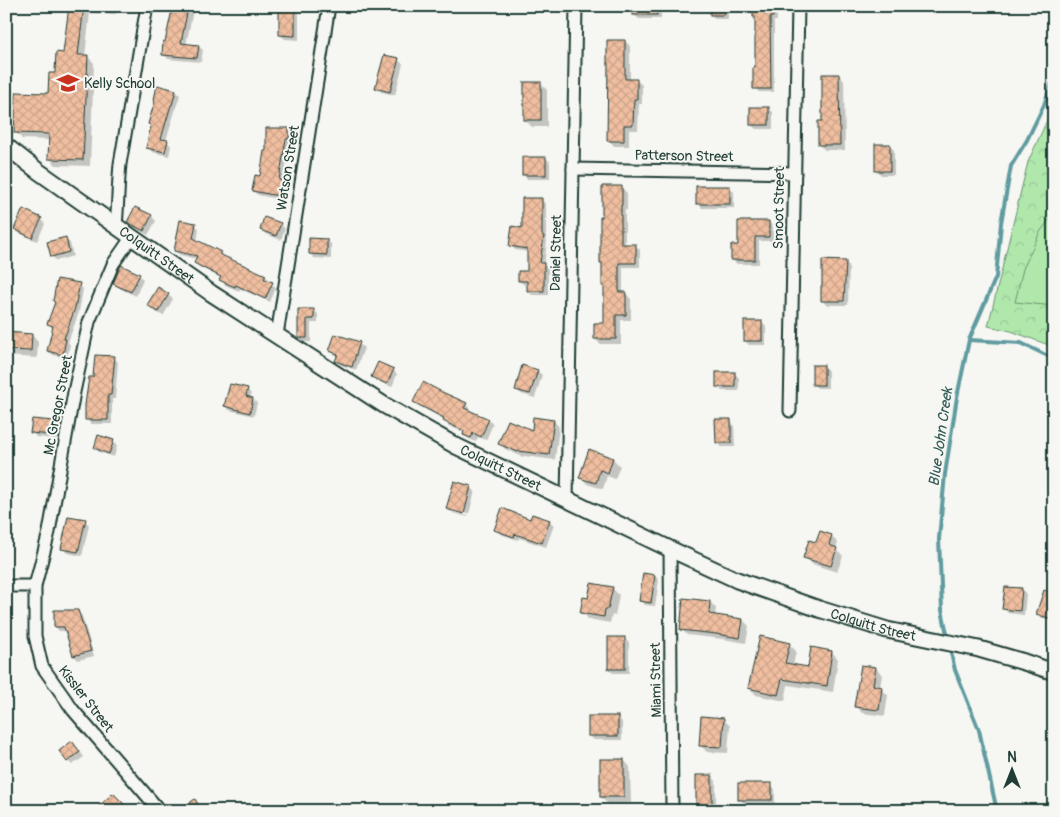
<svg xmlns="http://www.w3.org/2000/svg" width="1060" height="817" font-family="Pangolin,sans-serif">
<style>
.park{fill:url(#park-crowns);stroke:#689270}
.pitch{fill:#b0e8ac;stroke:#689270}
.shadow{fill:#0003}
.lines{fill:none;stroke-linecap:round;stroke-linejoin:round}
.stream{stroke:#5f9b9f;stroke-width:4}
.building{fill:url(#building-cross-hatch);stroke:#1f3d34}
.street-casing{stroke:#1f3d34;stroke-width:15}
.secondary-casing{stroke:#1f3d34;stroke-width:19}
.street{stroke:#f6f6f2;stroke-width:11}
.secondary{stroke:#f6f6f2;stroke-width:15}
.labels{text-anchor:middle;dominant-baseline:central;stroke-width:4;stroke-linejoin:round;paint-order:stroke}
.poi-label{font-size:14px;fill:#1f3d34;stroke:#f6f6f2;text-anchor:start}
.street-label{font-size:14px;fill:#1f3d34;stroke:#f6f6f2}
.water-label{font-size:15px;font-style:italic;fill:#345c58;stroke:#f6f6f2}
</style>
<defs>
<pattern id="park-crowns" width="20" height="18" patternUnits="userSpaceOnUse" patternTransform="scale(1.25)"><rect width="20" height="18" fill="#b0e8ac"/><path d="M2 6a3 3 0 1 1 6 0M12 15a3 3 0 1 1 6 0" fill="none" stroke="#97c895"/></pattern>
<pattern id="building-cross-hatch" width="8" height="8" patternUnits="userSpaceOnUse" patternTransform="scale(1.25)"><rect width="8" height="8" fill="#f0bea0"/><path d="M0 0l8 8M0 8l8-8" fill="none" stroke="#cda48a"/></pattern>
</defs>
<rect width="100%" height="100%" fill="#f6f6f2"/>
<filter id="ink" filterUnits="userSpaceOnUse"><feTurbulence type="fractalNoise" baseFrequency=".02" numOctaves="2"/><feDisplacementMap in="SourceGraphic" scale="10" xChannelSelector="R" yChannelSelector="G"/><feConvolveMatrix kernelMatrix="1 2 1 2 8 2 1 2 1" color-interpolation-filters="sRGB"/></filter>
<g filter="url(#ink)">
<polygon class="park" points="1054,105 1054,347 1011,331 988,326 1028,162"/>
<polygon class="pitch" points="1054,214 1054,306 1015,302 1023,269 1040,232"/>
<g class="shadow">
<polygon points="60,6 117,6 116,14 90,13 85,56 87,56 94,63 90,166 56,165 49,158 50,140 22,139 16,132 49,94 64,54 69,12 65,12"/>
<polygon points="174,6 194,6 186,45 198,46 203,50 201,62 168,59 164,54"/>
<polygon points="271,6 301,6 301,11 299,11 299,40 285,39 280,35 280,10 274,9"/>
<polygon points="634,6 661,6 661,19 639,19 634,15"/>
<polygon points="711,6 728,6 728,19 716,19 711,15"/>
<polygon points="754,6 775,6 777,9 777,21 774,21 774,92 759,92 755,88 756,69 756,18 754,16"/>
<polygon points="833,6 853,6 853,10 836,10"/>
<polygon points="625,41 630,46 630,80 636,80 642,85 642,104 639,104 638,130 629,130 629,146 614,146 609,140"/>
<polygon points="398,60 403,64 395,95 381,92 377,88"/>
<polygon points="839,75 844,81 845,150 825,150 819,145 823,123"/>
<polygon points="540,83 547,90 547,127 532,127 525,120"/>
<polygon points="176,91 180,95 166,140 171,146 169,156 152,152 148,147 152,126"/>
<polygon points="768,108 773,112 773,129 756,129 751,125"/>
<polygon points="288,129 292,134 292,142 290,142 283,184 285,186 283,200 258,195 253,191 261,178 267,153"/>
<polygon points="890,146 894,150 894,175 881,175 877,170"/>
<polygon points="546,158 550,162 550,179 527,179 523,174"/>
<polygon points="622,188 627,193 627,210 625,210 625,245 635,245 640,250 640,267 623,267 623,294 626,294 631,299 631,320 621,320 621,344 600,344 595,339 605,324 605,288 603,286"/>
<polygon points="729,188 734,192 734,208 702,208 698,203"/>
<polygon points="541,200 546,204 546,239 547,241 544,265 548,268 548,295 532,295 528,290 528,285 524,285 520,281 528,272 528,252 515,250 511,246 523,229"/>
<polygon points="151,216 156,221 148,235 132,226 128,222"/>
<polygon points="41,219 45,224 37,241 19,233 15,229"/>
<polygon points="265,219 281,224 285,229 281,240 266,234 261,230"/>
<polygon points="769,222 773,227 773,241 759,241 759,264 737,264 732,260 739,246"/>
<polygon points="195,224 199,229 197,242 220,253 225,258 265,276 270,280 269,282 276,288 270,302 240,289 239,291 225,285 221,280 221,278 199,267 195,263 197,259 180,255 175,251"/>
<polygon points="65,239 70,243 73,256 56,261 52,256"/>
<polygon points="327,240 331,244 331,259 314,258 310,254"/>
<polygon points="845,262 849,266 848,305 826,305 822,300"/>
<polygon points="139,275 143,279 136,296 119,288 114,283"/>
<polygon points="79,285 83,289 79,312 68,342 70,345 67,358 53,355 49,351 53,329 49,324"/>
<polygon points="168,295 173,299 163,316 153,310 149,305"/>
<polygon points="299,310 314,310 318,314 318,323 311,323 311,342 303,342 299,337"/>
<polygon points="761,322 766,326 766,345 749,345 745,341"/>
<polygon points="6,333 32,335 38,342 37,358 6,356"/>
<polygon points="359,344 364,348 356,370 341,365 337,361 338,356 335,355 331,350"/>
<polygon points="114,358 118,362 115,399 112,399 112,424 91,424 86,419 94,379"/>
<polygon points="824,366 828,371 828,388 817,388 813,384"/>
<polygon points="393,370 397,374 392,387 377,381 372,377"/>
<polygon points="537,371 542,375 535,398 521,394 516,389"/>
<polygon points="734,373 739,378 739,391 722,391 717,386"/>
<polygon points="247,389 251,394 250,398 253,399 257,403 254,416 229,410 225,406"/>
<polygon points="414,402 466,404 470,409 469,412 488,420 493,424 486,440 478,437 476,442 469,439 464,435 465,433 449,426 444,421 445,420 419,406"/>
<polygon points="730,420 734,425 735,447 721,447 717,442"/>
<polygon points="554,421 559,427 555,460 524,456 523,457 505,449 500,443 533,432"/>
<polygon points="53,422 58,426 56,439 36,437 32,432"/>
<polygon points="113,441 117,446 114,457 99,452 95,448"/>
<polygon points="590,451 613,459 620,466 615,479 607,476 603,489 587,484 581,477"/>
<polygon points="470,487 475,491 469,514 451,509 451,512 468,516 468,517 452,513 448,509"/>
<polygon points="531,520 549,521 554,525 546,547 519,538 518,540 500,534 496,530"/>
<polygon points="85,521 89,525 82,556 67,553 62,548"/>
<polygon points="831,536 838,543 836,549 843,556 837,572 812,564 805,557 817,543"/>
<polygon points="655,576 659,580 655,606 645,605 641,600"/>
<polygon points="612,588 619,595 615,616 612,615 610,623 588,619 582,612 589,600"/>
<polygon points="1022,589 1026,594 1024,615 1008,613 1004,609"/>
<polygon points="1054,595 1054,622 1042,618 1038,613"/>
<polygon points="684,600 710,602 716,608 715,616 743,620 749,626 746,643 723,639 687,635 681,629"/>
<polygon points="78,611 82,616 94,656 78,660 74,656 66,631 59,631 55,626"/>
<polygon points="625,639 629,643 629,673 613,673 609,669"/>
<polygon points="789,644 796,651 793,666 809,668 832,652 838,659 833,692 788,685 785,701 756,695 750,688"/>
<polygon points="876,668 882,675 880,688 888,695 885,716 862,713 856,706"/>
<polygon points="618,717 622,722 622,740 594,740 589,736"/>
<polygon points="723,719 730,726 728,753 707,752 700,745"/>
<polygon points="77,747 84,757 72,765 68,761"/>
<polygon points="624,760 630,767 631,803 608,804 601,797"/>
<polygon points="712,776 716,781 716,810 701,810 697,805"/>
<polygon points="771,785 775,789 775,803 744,803 739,799"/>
<polygon points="113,795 129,811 96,811"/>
</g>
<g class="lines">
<g class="stream">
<polyline points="969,340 1021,343 1054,359"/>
<polyline points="948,639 942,610 939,539 945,474 957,397 969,340 996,277 1001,223 1011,166 1027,140 1044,105 1054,76"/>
<polyline points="950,648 955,670 979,730 997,811"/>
</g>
</g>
<g class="building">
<polygon points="69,6 84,6 78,55 88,55 83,160 48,159 49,134 14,133 16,92 48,93 49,73 55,73 56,52 63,53"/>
<polygon points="279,6 295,6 295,36 279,35"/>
<rect x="633" y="6" width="24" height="9"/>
<rect x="710" y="6" width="14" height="9"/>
<polygon points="753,6 773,6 773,17 770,17 771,89 753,89 753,67 755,67 755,17 753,17"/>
<polygon points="172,10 187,13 181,43 199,45 197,58 162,55 163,41 165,42"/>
<polygon points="607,40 625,40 625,79 637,79 637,99 634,99 633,125 624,125 624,141 607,141 608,63 607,63"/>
<polygon points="384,55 399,58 390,92 375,88"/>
<polygon points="822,74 839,74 840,145 818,145 818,121 822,121"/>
<rect x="524" y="82" width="17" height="38"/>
<polygon points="157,85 176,90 172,105 171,105 161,139 168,140 165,152 146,148 151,125 148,124 155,101 154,100"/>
<rect x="750" y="107" width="19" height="18"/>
<polygon points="266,128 289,128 289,139 286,139 279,180 282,180 279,196 252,191 255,175 260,176 264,151 266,151"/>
<rect x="875" y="144" width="15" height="27"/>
<rect x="522" y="157" width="24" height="18"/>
<polygon points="602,186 622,186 622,205 621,205 621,244 636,244 636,263 619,263 619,292 626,292 626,315 616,315 616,339 594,339 594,323 604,323 604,286 602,286 602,263 600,263 600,217 602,217"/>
<rect x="696" y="186" width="34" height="18"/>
<polygon points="522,198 542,198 542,235 544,236 540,263 544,263 544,291 527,291 527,281 518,281 518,271 527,271 527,249 509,246 512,226 522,228"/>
<polygon points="135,207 152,215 144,231 127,222"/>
<polygon points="23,209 42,218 32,238 14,229"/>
<polygon points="264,217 281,223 276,236 260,230"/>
<polygon points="180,220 196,223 193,238 221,252 219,254 266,275 264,279 273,282 265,299 236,285 235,287 219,280 221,277 194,263 197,256 174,251"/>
<polygon points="738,221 769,221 769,237 755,237 755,260 731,260 731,245 738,245"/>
<polygon points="66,237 69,252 51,257 47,242"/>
<polygon points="309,238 327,239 327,255 309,254"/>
<polygon points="822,260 846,261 844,301 821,301 821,286 822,286"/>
<polygon points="121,265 140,274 131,292 113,284"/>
<polygon points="57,279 80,283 75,308 64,339 66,339 63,355 47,351 53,326 47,324 55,302 53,301"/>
<polygon points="158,287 169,294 158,312 147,305"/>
<polygon points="298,309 314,309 314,319 307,319 307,338 298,338"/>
<rect x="744" y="321" width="18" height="20"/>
<polygon points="6,332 32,334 31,351 6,350"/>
<polygon points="335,334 360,342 352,367 335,361 338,354 329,351"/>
<polygon points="95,355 115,356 111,395 108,395 108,420 85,420 85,405 89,377 93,377"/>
<polygon points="378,362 394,369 387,384 371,377"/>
<polygon points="522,365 538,370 530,394 515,390"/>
<rect x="812" y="365" width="12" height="20"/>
<rect x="716" y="372" width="19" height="15"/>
<polygon points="423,382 442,392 467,403 464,408 489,419 481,437 473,433 471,438 463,435 464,431 443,421 444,418 413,402"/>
<polygon points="230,384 248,388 246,396 253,398 250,413 224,406"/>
<polygon points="533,417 554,420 549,455 518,451 518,452 498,444 508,420 532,430"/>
<polygon points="32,419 54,421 52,435 30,433"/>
<polygon points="715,419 731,419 731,443 716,443"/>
<polygon points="98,435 114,440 109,454 94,448"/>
<polygon points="589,449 613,458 608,473 600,470 596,483 579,478"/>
<polygon points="454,481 471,486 464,514 446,509"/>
<polygon points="502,508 530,519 532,514 550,520 542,543 515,534 514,537 494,530"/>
<polygon points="68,516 86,519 78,552 61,549"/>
<polygon points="820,531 832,535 829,545 837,548 831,566 803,558 809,540 816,542"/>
<polygon points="643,573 655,575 651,603 639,601"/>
<polygon points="591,583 613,587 608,609 605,609 604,617 580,613 583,597 588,598"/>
<polygon points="1005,587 1022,588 1020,611 1002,609"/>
<polygon points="1044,590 1054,594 1054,620 1036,614"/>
<polygon points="683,598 710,601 709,614 743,619 740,638 716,634 680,630"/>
<polygon points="54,610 78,610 91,651 73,656 64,627 54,627"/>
<polygon points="760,636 790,643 785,663 808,667 811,647 832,651 827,686 782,679 778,695 748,688"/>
<rect x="608" y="637" width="17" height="32"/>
<polygon points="861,665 876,667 873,685 882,687 879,710 854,707"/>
<rect x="588" y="716" width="30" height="20"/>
<polygon points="701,716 724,718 722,747 699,746"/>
<polygon points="72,741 80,752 67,762 59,751"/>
<rect x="600" y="759" width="24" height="38"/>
<rect x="696" y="775" width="16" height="31"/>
<rect x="738" y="783" width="34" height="17"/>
<polygon points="113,793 125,805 119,811 94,811"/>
<polygon points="195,799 202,811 178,811"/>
</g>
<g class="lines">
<g class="street-casing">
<g id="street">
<polyline points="573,169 795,173"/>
<path d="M116,226C118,206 118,185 120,164L147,6"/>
<polyline points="131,238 113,264 89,322 74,392 49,532 35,586 35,636 42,666 73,710 160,811"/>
<polyline points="277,335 329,6"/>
<polyline points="790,411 798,6"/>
<polyline points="567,500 576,6"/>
<polyline points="670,549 672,811"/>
<polyline points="6,586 35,586"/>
</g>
</g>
<g class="secondary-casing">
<g id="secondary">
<path id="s1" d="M6,146L38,171L211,293L384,405L456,446L670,549L737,580L819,609L887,630L979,649L1024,662L1054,672"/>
</g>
</g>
<use href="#street" class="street"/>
<use href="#secondary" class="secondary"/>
</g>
</g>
<defs>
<g id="school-bare" transform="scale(1.725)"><path d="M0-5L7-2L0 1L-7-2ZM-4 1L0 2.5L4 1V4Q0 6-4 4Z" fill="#c8321e" stroke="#f6f6f2" stroke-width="2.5" paint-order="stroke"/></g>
</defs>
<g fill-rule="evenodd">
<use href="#school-bare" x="68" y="83"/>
</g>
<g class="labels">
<g class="poi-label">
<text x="84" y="83">Kelly School</text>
</g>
<g class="street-label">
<text transform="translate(684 156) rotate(1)">Patterson Street</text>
<text transform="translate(288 168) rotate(-81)">Watson Street</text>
<text transform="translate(779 208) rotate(-89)">Smoot Street</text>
<text transform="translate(556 253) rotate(-89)">Daniel Street</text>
<text stroke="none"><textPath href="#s1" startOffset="186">Colquitt Street</textPath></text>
<text transform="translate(58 405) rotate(-79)">Mc Gregor Street</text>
<text stroke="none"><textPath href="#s1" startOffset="591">Colquitt Street</textPath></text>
<text stroke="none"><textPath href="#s1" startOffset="996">Colquitt Street</textPath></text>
<text transform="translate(656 680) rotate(-91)">Miami Street</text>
<text transform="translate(86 699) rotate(52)">Kissler Street</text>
</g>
<g class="water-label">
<text transform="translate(941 437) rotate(-82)">Blue John Creek</text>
</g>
</g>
<rect width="1060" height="817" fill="none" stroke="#f6f6f2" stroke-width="25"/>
<rect x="12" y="12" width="1035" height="792" fill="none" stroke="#1f3d34" stroke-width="2" filter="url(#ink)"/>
<g transform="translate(1012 770)" stroke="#f6f6f2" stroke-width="4" paint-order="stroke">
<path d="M0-4L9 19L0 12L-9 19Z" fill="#1f3d34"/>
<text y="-8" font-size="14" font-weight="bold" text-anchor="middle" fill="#1f3d34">N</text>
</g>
</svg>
